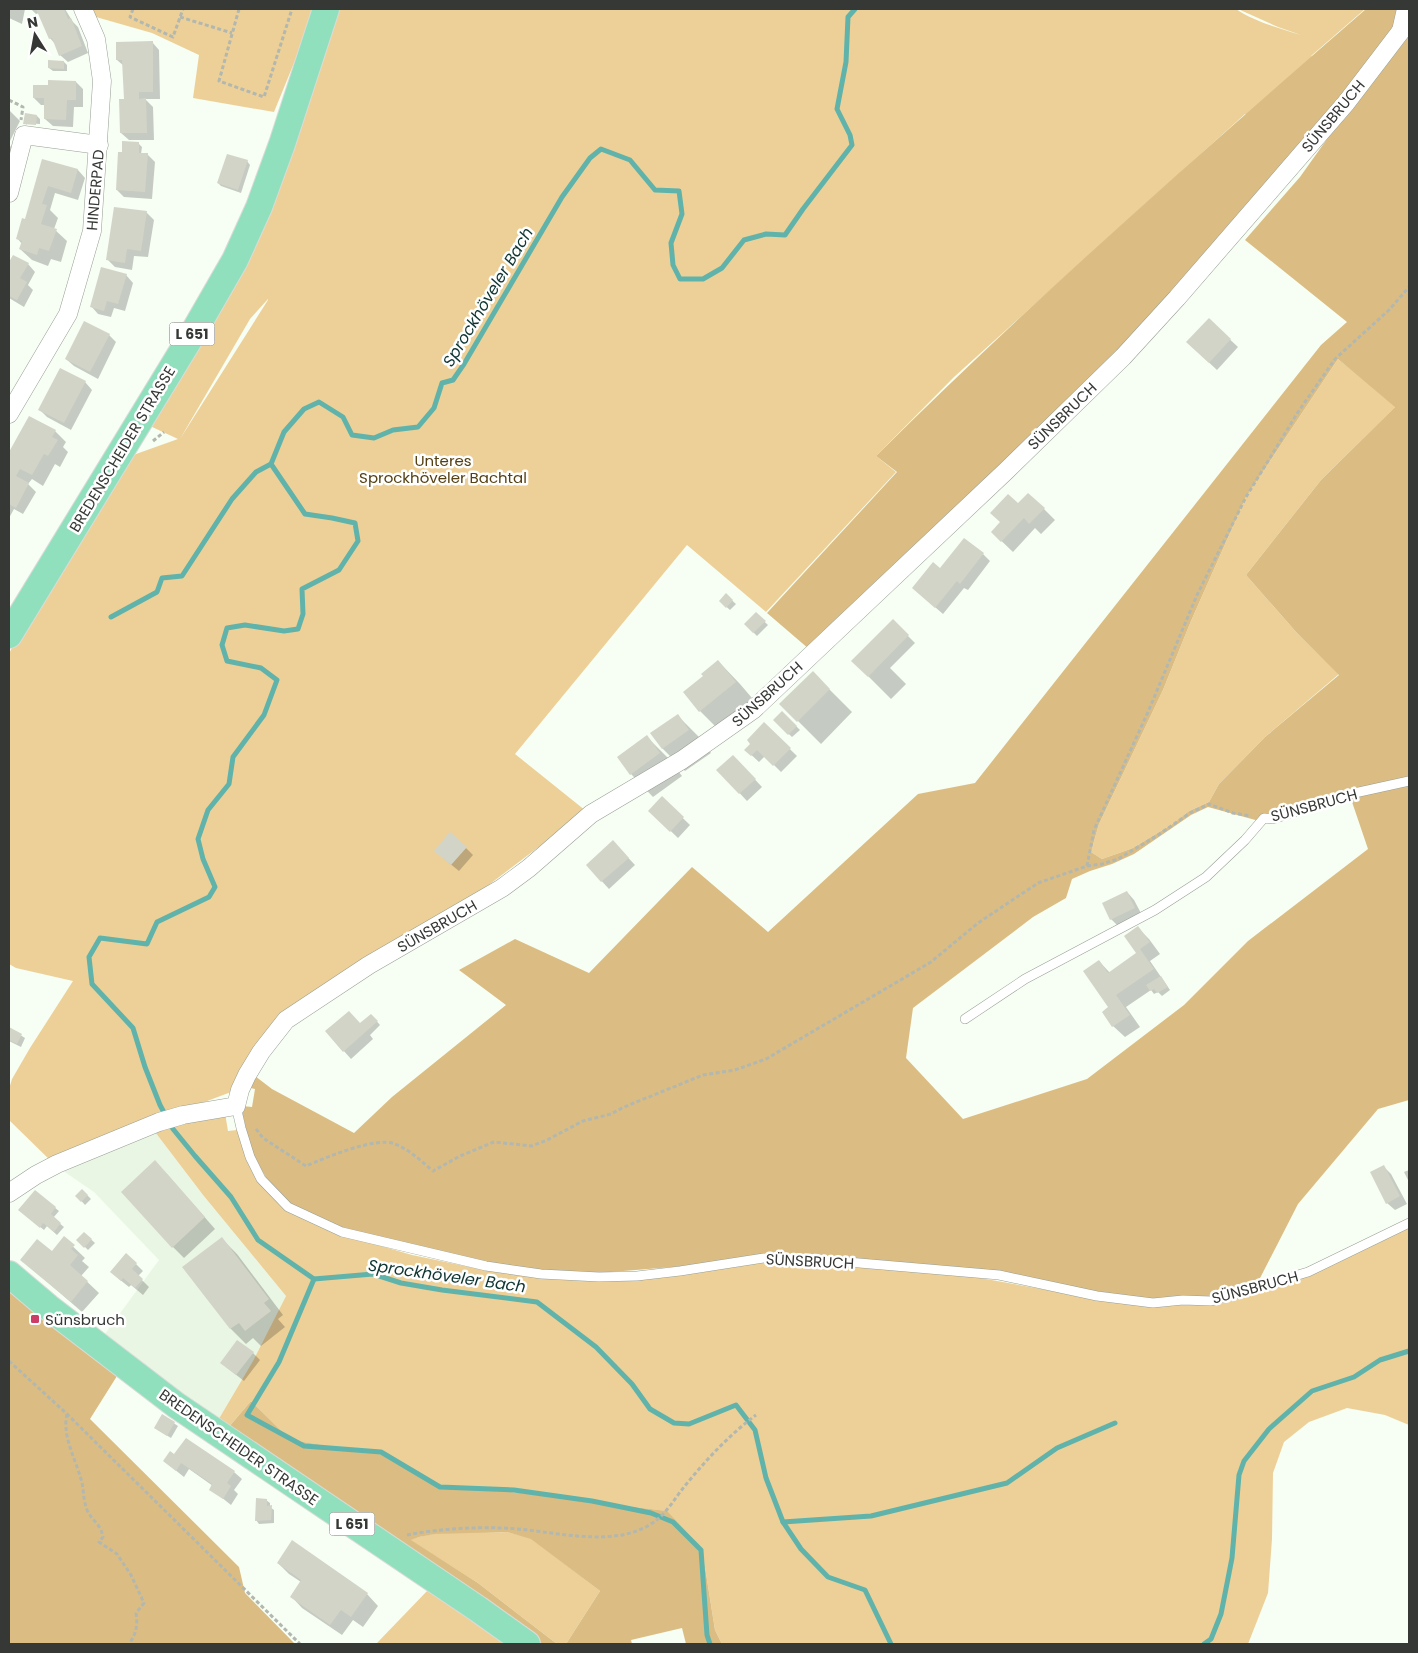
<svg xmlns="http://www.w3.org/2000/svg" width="1418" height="1653" font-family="Poppins,sans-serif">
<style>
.built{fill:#eaf6e4}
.green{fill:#edd098;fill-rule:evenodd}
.forest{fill:#dbbd84;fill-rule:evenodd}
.shadow{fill:#0003}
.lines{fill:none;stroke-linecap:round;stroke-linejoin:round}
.stream{stroke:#60b3aa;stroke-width:5}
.building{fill:#d3d4c8}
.service-casing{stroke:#989f95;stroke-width:10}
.minor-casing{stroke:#989f95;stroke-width:19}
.primary-casing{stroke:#dbdbda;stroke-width:28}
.path{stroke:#b2b7af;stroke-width:3;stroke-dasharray:4 2.5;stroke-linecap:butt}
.service{stroke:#fff;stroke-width:9}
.minor{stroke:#fff;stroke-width:18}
.primary{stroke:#91e0bd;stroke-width:26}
.poi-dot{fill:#cb3c66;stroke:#fff;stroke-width:2}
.labels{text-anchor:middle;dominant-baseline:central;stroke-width:5;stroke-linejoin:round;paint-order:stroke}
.shield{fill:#fff;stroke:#727471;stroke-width:1}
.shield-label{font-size:14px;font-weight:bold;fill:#353834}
.street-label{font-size:15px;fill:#353834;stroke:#fff}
.park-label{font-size:15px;fill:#544012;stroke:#fff}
.poi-label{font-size:15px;fill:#353834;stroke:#fff;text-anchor:start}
.water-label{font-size:16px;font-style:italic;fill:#0d3531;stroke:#fff}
</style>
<rect width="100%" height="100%" fill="#f7fef3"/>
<polygon class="built" points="152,1128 202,1194 286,1296 253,1361 217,1422 102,1338 159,1260 94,1192 59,1168"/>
<g class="green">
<polygon points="91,9 316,9 274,112 193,98 199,55 152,33 96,17"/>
<path d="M334,9H1236C1255,22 1279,28 1301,35L1278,27L1238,9H1365L1311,56L1338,85L1247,115L1245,114L954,377L876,456L896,472L766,612L687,545L515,754L586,811L457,909L326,988L231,1092L141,1126L54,1164L9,1120V1089L12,1079L30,1048L73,981L16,968L9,964V654L21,628L130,458L136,454L178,439L150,426ZM268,299V300L180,439L250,319Z"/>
<polygon points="1338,359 1396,406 1321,480 1246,575 1296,632 1339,674 1265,737 1219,784 1209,802 1189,811 1174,823 1133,848 1102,859 1091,852 1099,824 1163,690 1191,621 1246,497"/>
<polygon points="225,1113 228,1131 237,1130 246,1159 264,1189 287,1210 340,1234 412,1255 484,1270 544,1278 601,1281 640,1279 749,1263 823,1262 969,1276 1092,1298 1153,1305 1212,1304 1310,1274 1409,1225 1409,1425 1385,1415 1347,1408 1309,1422 1284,1442 1273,1473 1272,1539 1268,1593 1248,1644 722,1644 715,1630 702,1548 666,1511 521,1493 434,1485 377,1453 289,1440 251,1401 228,1428 217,1422 253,1361 286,1296 203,1195 152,1128"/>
<path d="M507,1532L531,1538L600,1591L566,1644H557L478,1583L410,1540C438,1529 477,1533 507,1532Z"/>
<polygon points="429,1589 514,1644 376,1644"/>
</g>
<g class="forest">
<path d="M1366,9H1403L1398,30L1180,293L809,649L767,613L897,472L876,456C1033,300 1199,154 1366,9Z"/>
<path d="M1404,31L1409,35V1100L1378,1109L1298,1204L1257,1284L1211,1298L1155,1299L822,1255L598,1273L541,1270L487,1262L345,1229L289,1204L267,1179L251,1152L242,1112V1106L252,1107L255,1089L246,1087L251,1073L272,1089L354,1133L392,1097L506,1005L459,970L515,939L589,973L692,867L768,932L918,794L975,783L1321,345L1347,322L1245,240L1300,177ZM1338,359L1395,407L1321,480L1246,575L1296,632L1339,675L1265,737L1219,784L1209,802L1189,811L1174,823L1133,848L1102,859L1091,852L1099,824L1163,690L1191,621L1246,497ZM1350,796L1368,849L1248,941L1184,1005L1087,1079L963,1119L906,1058L913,1008L1033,917L1066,898L1072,879L1090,871L1112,864L1134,854L1191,815L1208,807L1259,821Z"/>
<polygon points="9,1285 117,1376 90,1419 239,1567 245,1593 295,1644 9,1644"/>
<polygon points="251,1401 290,1440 378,1453 434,1485 521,1493 667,1511 702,1548 715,1630 722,1644 686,1644 682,1628 631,1640 632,1644 566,1644 600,1591 531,1539 507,1532 435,1534 419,1537 411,1540 478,1583 557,1644 539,1644 479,1594 228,1428"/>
</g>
<g class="shadow">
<polygon points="9,9 25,9 22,24 9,18"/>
<polygon points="31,9 65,9 73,22 78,27 88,53 68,62 60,55 56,45 50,38 39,13 36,14"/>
<polygon points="152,42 159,50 160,99 145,99 153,107 154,140 129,140 121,133 132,100 124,66 117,60"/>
<polygon points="64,62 67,65 67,71 53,71 49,68"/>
<polygon points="76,82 83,89 83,107 74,107 73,127 53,126 45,119 46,105 41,105 34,98 49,86"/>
<polygon points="9,110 20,121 9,143"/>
<polygon points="37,116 40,119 40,124 27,123 27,125 25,123"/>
<polygon points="139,144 142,147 141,154 147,154 155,162 152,199 124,197 117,190 125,153"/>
<polygon points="9,145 19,154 9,166"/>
<polygon points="43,160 78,170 85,178 78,200 55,193 50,210 58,218 54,229 67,241 61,262 51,259 48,266 32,260 20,249 22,244 17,238 26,220"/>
<polygon points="247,161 250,165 241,193 221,186 218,183"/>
<polygon points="146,212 154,220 148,257 134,256 132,270 115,267 108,260"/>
<polygon points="13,256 28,264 35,272 28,285 33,290 24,307 9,298 9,265"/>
<polygon points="126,275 133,283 125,311 114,308 111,317 98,314 91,306"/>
<polygon points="1209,320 1238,347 1217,370 1187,342"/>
<polygon points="109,335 116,342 98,379 74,366 66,359"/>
<polygon points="85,382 92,390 71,430 47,417 39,409"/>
<polygon points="30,417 55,431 66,442 63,447 68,452 60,467 55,464 43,486 32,479 28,484 36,492 23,514 14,509 9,518 9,455"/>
<polygon points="1018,505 1044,509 1055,520 1041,534 1035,528 1013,552 992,532"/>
<polygon points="983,554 990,561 968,590 964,588 943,614 913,588 940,570"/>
<polygon points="726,595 736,604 730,610 720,601"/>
<polygon points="756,614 768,625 757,636 745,624"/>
<polygon points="893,621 915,643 890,668 906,684 891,699 853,661"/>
<polygon points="718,661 740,684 758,705 723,734 700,711 685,692 704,676"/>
<polygon points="813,673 852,712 821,744 781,704"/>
<polygon points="782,712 800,730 792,737 774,720"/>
<polygon points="678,716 700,738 711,753 685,771 663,749 652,734"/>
<polygon points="764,724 797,756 781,772 765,756 759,762 746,750 752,744"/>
<polygon points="647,737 669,759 682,776 653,797 631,774"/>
<polygon points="733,756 762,787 747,801 718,770"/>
<polygon points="662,798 690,825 678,838 650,811"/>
<polygon points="466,848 473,855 459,871 443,858"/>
<polygon points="620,849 635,865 609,889 587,865"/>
<polygon points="1127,892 1134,900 1142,915 1119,927 1111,919 1104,904"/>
<polygon points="1138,928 1149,939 1160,954 1150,961 1170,990 1162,996 1158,992 1154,994 1151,990 1126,1007 1140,1027 1125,1037 1113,1026 1104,1012 1110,1008 1099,961 1110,973 1138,953"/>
<polygon points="371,1015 380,1025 370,1035 373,1039 351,1059 327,1032 361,1024"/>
<polygon points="9,1028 25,1038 21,1047 9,1041"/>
<polygon points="1384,1167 1391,1174 1407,1204 1395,1210 1387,1203"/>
<polygon points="1409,1170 1409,1182 1404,1172"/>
<polygon points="166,1173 215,1229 184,1258 173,1247"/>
<polygon points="82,1190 91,1199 85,1205 77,1196"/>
<polygon points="35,1192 59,1211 53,1218 64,1227 57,1235 47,1226 44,1230 23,1213"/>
<polygon points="84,1233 95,1243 88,1250 78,1240"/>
<polygon points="64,1238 85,1258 82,1261 89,1267 81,1276 99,1293 82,1312 22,1260 52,1253"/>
<polygon points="222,1239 237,1254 283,1315 278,1319 285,1327 261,1346 253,1338 246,1344 231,1329 184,1267"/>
<polygon points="136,1264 143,1271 138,1276 149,1287 143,1295 131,1285 129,1287 119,1279"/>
<polygon points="253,1353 260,1360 244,1381 221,1363"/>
<polygon points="163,1416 178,1426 171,1438 155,1428"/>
<polygon points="186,1439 234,1472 242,1479 234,1490 238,1494 231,1505 211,1489 213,1486 189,1469 184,1477 164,1461 174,1456"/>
<polygon points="266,1500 270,1503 270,1507 274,1510 274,1523 259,1524 256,1520"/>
<polygon points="278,1563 367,1594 378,1606 363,1627 353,1620 342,1635 302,1608 291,1596 301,1582 289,1574"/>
</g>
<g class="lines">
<g class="stream">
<polyline points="855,9 848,17 846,62 837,109 850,135 852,145 803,209 785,235 766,234 744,240 722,268 703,279 680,279 673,265 671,243 682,214 679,191 655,190 630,160 601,149 590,158 562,197 464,364 453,380 442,383 434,408 418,427 393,430 374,438 352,435 343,417 319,402 304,409 284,432 271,464 305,514 332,518 355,523 358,541 339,570 302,589 303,614 298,629 284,631 245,625 227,628 222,645 227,661 261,668 277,680 264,715 233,757 229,784 208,810 198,839 203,859 215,887 209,897 157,922 147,944 100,938 89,957 92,984 133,1028 145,1067 160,1105 173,1129 195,1156 231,1197 258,1240 314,1279 373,1274 401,1283 442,1290 537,1302 596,1347 632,1384 650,1409 674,1423 689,1424 736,1405 755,1430 766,1478 783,1522 801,1549 828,1577 865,1590 891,1644"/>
<polyline points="111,617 157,592 162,578 182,576 232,499 256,472 271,464"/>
<polyline points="314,1279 279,1362 247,1415 304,1446 381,1452 440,1487 514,1490 592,1501 651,1513 673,1522 701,1550 707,1635 710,1644"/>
<polyline points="783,1522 871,1516 1007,1483 1057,1448 1115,1423"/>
<polyline points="1204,1644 1211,1639 1221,1614 1232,1558 1239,1475 1244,1461 1269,1429 1312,1391 1354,1377 1380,1360 1409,1351"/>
</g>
</g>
<g class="building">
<polygon points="36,9 64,9 68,19 71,18 82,46 59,56 52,38 49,39"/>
<polygon points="153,41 153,92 139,92 139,99 146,98 147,133 120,133 119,99 124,99 122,60 116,60 116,42"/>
<polygon points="48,60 64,61 64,69 48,68"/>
<polygon points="48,80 76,81 76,100 67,100 66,120 44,119 44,98 33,98 33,85 48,85"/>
<polygon points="25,113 37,115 36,125 23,124"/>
<polygon points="122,141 139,142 139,153 148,153 145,192 116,190 118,152 122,152"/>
<polygon points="227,154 248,160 238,190 217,183"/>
<polygon points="42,159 78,169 71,193 48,186 42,204 47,205 41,224 57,229 49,251 39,248 37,255 19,249 22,241 16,239 22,218 25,219"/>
<polygon points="114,207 147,211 141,251 127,249 125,263 106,260"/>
<polygon points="13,255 29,263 20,278 27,282 17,300 9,296 9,262"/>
<polygon points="101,267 127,274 118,304 107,301 104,311 90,307"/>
<polygon points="1209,318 1231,339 1209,363 1186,342"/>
<polygon points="84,321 110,334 90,372 65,359"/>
<polygon points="60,368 86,381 64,423 38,410"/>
<polygon points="29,416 56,430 52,437 58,440 48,456 44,454 32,475 20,469 16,476 29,483 16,508 9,504 9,452"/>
<polygon points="1028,493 1045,508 1029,524 1024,518 1001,542 991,532 1000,522 990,513 1008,494 1018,503"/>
<polygon points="964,538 984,553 960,584 957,581 935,608 912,588 933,562 940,568"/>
<polygon points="726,593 733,600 726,608 719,601"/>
<polygon points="756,612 766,621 753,633 744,624"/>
<polygon points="893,619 909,635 868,677 851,661"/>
<polygon points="718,660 736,682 699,712 683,692 703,676 701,674"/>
<polygon points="813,671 830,689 797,722 779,704"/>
<polygon points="782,711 797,726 788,735 773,720"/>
<polygon points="678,714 689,730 662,749 650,733"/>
<polygon points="764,722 791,748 773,766 757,750 751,756 744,750 750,744 747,740"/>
<polygon points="647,735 660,753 630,775 617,757"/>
<polygon points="733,755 756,779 739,794 716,770"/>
<polygon points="662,796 684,817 670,832 648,811"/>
<polygon points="450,832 467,847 451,865 434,851"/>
<polygon points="613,840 629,858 601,882 586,865"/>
<polygon points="1127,891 1135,908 1110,920 1102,903"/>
<polygon points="1138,926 1150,942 1140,949 1154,969 1116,995 1130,1015 1112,1027 1102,1012 1108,1007 1083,971 1099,960 1108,973 1136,953 1124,936"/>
<polygon points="1161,976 1168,987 1157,993 1154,989 1150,991 1146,985"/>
<polygon points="349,1011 360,1023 371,1014 378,1021 343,1052 325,1031"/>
<polygon points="9,1027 22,1034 17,1044 9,1040"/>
<polygon points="155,1160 205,1217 172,1248 121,1192"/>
<polygon points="1384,1165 1400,1196 1386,1204 1370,1172"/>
<polygon points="82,1189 88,1195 81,1202 75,1196"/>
<polygon points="35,1190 56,1207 51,1214 61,1223 54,1232 43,1223 40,1228 18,1210"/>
<polygon points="84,1232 92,1239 84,1248 76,1240"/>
<polygon points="64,1236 75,1245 71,1249 78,1255 70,1265 88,1281 71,1302 20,1260 37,1239 52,1251"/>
<polygon points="222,1237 269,1299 264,1303 271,1311 245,1331 239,1323 230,1329 182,1267"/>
<polygon points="126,1253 137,1263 132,1269 143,1279 135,1288 123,1278 121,1281 110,1272"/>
<polygon points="237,1340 254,1352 236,1375 220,1363"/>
<polygon points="162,1414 175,1422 167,1436 154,1428"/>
<polygon points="186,1438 235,1471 227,1483 231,1486 223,1499 209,1490 212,1484 181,1463 176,1471 163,1461 170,1451 174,1454"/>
<polygon points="256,1498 267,1499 267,1506 272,1505 271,1520 255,1521"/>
<polygon points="292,1540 368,1593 351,1617 341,1610 330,1625 290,1597 301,1580 277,1563"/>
</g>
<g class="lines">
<g class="service-casing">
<g id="service">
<polyline points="965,1019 1025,979 1155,910 1206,877 1245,840 1264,818 1273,819 1350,794 1409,781"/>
<polyline points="236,1106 241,1128 250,1157 261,1179 288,1207 342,1232 486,1266 541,1274 599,1277 637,1276 680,1271 764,1258 801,1258 999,1275 1097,1296 1153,1303 1183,1300 1211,1301 1308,1272 1409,1223"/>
</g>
</g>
<g class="minor-casing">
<g id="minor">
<polyline points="1401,31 1406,9"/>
<polyline points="9,193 24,135 99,145"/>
<polyline points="9,414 68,314 92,231 102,81 96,39 83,9"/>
<polyline points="9,1193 36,1175 57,1164 159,1122 183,1115 236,1106 240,1090 247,1075 261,1052 286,1020 369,965 502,888 529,868 591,814 682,760 753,710 1006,471 1123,357 1177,298 1346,103 1401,31 1409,24"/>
</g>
</g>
<g class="primary-casing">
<g id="primary">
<polyline points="9,635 189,340 235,260 259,207 282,144 326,9"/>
<polyline points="9,1274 48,1307 176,1405 478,1609 527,1644"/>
</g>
</g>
<g class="path">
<polyline points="133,9 130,17 173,37 183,9"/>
<polyline points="239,9 219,81 264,97 292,9"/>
<polyline points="180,17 232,33"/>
<polyline points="9,100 23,107 21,120"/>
<polyline points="153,441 164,432"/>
<polyline points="1087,866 1094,830 1148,712 1197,595 1246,497 1298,412 1335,359 1389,310 1409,287"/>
<path d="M256,1129L263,1138L306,1166C325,1158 376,1136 395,1144C410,1150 421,1161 433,1171L460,1156L494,1142L532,1146L547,1140L583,1121L611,1114L624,1107L703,1075L735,1070L766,1059L931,962L978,923L1038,883L1087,866L1102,864L1118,859L1158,835L1190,813L1209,804L1233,813L1251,816"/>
<polyline points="9,1361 67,1414 300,1644"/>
<path d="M67,1414C62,1436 75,1458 81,1479C84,1489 83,1500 87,1510C92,1521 101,1524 103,1537L99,1542L117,1554L131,1575L144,1603L136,1613C138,1626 136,1634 129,1644"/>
<path d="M407,1535C437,1529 471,1527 502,1528C549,1529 613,1551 654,1522C666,1514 675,1498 684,1487C705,1461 729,1435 756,1415"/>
</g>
<use href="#service" class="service"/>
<use href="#minor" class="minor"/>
<use href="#primary" class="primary"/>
</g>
<rect class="poi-dot" x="30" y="1314" width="10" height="10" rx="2.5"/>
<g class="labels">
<g class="shield">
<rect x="169.5" y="322.5" width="45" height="23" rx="4"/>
<rect x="329.5" y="1512.5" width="45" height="23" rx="4"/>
</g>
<g class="shield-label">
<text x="192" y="334">L 651</text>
<text x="352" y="1524">L 651</text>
</g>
<g class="street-label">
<text transform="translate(1333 116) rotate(-50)">SÜNSBRUCH</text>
<text transform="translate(95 190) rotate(-85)">HINDERPAD</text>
<text transform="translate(1062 416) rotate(-44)">SÜNSBRUCH</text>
<text transform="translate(122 449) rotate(-59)">BREDENSCHEIDER STRASSE</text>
<text transform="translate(767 694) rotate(-42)">SÜNSBRUCH</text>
<text transform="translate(1314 805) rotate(-15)">SÜNSBRUCH</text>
<text transform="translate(437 926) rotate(-30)">SÜNSBRUCH</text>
<text transform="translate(810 1261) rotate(3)">SÜNSBRUCH</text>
<text transform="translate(1255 1287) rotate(-15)">SÜNSBRUCH</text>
<text transform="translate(239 1447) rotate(35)">BREDENSCHEIDER STRASSE</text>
</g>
<g class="park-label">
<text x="443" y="460">Unteres<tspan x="443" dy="17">Sprockhöveler Bachtal</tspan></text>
</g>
<g class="poi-label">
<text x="45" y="1319">Sünsbruch</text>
</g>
<g class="water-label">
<text transform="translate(488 297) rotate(-59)">Sprockhöveler Bach</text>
<text transform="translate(447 1276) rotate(8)">Sprockhöveler Bach</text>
</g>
</g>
<rect width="1418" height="1653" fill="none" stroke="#353834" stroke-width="20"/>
<g transform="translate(35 35) rotate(349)" stroke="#ffffff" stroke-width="4" paint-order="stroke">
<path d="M0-4L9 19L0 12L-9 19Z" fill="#353834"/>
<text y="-8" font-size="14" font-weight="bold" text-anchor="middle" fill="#353834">N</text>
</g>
</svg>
